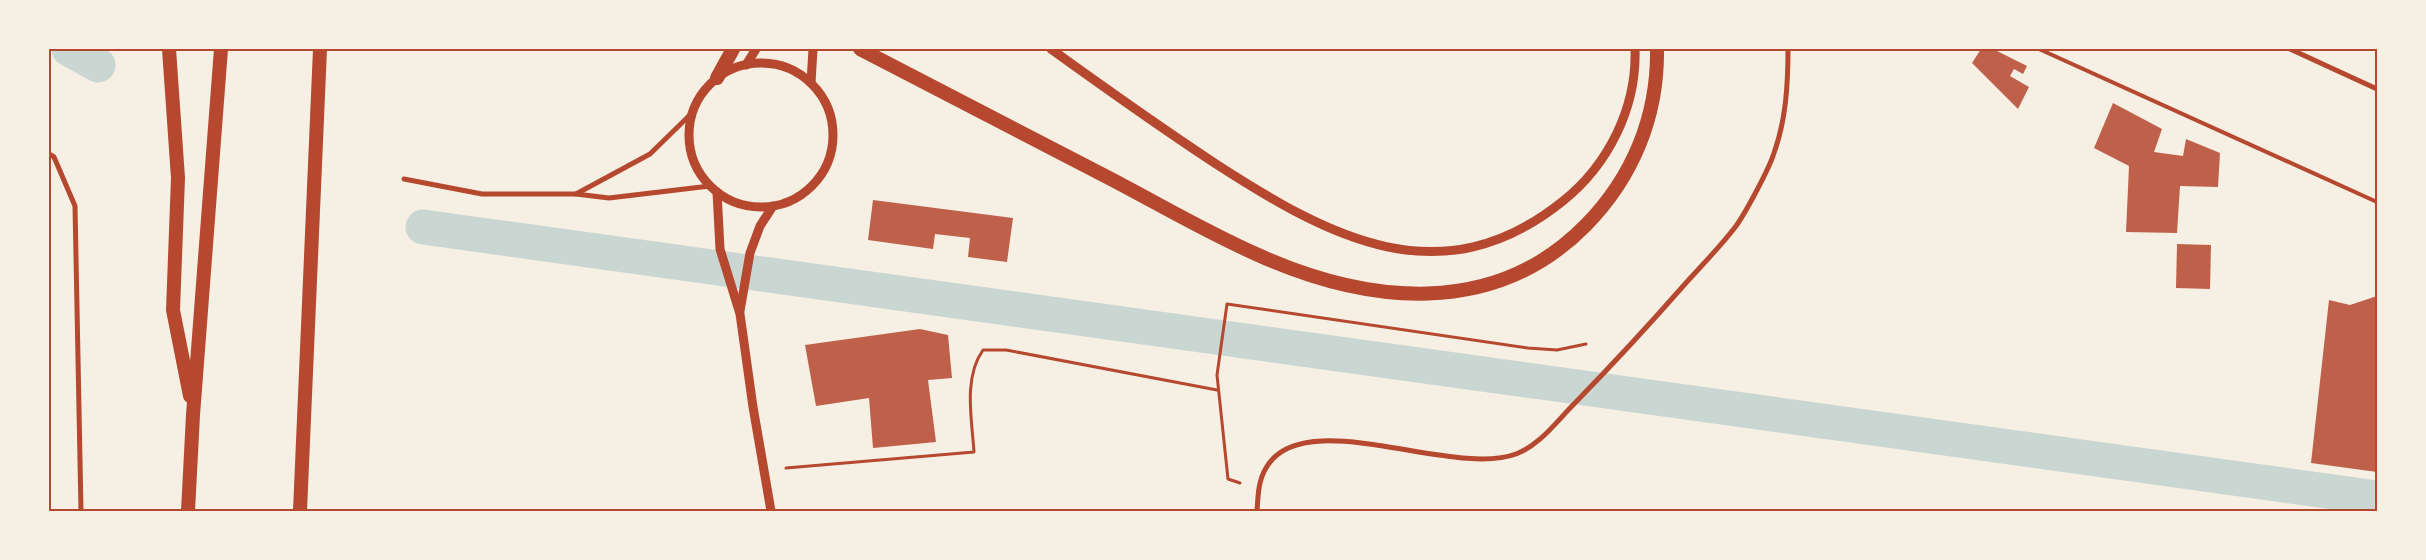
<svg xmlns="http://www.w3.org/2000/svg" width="2426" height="560" font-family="Roboto,sans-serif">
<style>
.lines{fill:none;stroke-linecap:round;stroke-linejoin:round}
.canal{stroke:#c9d6d2;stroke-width:35}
.building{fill:#bf614a}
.path{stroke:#b5482f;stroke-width:3}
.service{stroke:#b5482f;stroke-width:4}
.minor{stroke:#b5482f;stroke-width:5}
.tertiary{stroke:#b5482f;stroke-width:9}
.trunk{stroke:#b5482f;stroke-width:14}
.neatline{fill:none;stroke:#b5482f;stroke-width:2}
</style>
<rect width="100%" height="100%" fill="#f6efe4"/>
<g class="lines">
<g class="canal">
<polyline points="69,49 98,65"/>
<polyline points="423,227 2377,498"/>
</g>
</g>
<g class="building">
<polygon points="1981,49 1993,49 2027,66 2023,74 2014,69 2010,76 2029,87 2018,109 1972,63"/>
<polygon points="2113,103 2162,129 2154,152 2183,156 2186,139 2220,153 2218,187 2180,186 2177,233 2126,232 2129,166 2094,148"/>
<polygon points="873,200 1013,218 1007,262 968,257 970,238 935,234 933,249 868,240"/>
<polygon points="2177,244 2211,245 2210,289 2176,288"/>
<polygon points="2377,296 2377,472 2311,463 2329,300 2350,305"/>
<polygon points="920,329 948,335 952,378 928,380 936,442 873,448 869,398 816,406 805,345"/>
</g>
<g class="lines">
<g class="path">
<path d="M786,468L974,452C972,420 963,378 983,350H1006L1217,390"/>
<polyline points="1240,483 1228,479 1217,375 1227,304 1528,348 1557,350 1586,344"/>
</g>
<polyline class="service" points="2039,49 2377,202"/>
<g class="minor">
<polyline points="2290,49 2377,89"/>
<polyline points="49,154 54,157 75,206 81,511"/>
<polyline points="404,179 482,194 576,194 609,198 710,186"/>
<polyline points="576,194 650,154 694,111"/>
<path d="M1257,511C1258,497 1258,481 1266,468C1302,403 1452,478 1516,454C1540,445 1556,422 1574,404C1612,365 1649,325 1685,284C1702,265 1721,246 1736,226C1746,212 1769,169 1774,153C1786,120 1788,84 1788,49"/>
</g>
<g class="tertiary">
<path d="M1051,49C1105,88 1160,127 1216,164C1329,237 1441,299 1563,201C1608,165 1637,108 1635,49"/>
<circle cx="761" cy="135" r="72"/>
<polyline points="746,65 756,49"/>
<polyline points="811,83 813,49"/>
<polyline points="717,192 720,249 740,314 753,407 771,511"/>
<polyline points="740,311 750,253 760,226 773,206"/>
</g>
<g class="trunk">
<polyline points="169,49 178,178 173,310 190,396"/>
<path d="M860,49C943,92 1026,135 1109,178C1157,203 1206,232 1256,254C1366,304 1494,319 1586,225C1633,177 1658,116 1657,49"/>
<polyline points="717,78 733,49"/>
<polyline points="188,511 193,415 221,49"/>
<polyline points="300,511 320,49"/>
</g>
</g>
<rect width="2426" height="560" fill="none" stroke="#f6efe4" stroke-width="100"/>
<rect x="50" y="50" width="2326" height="460" class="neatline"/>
</svg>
